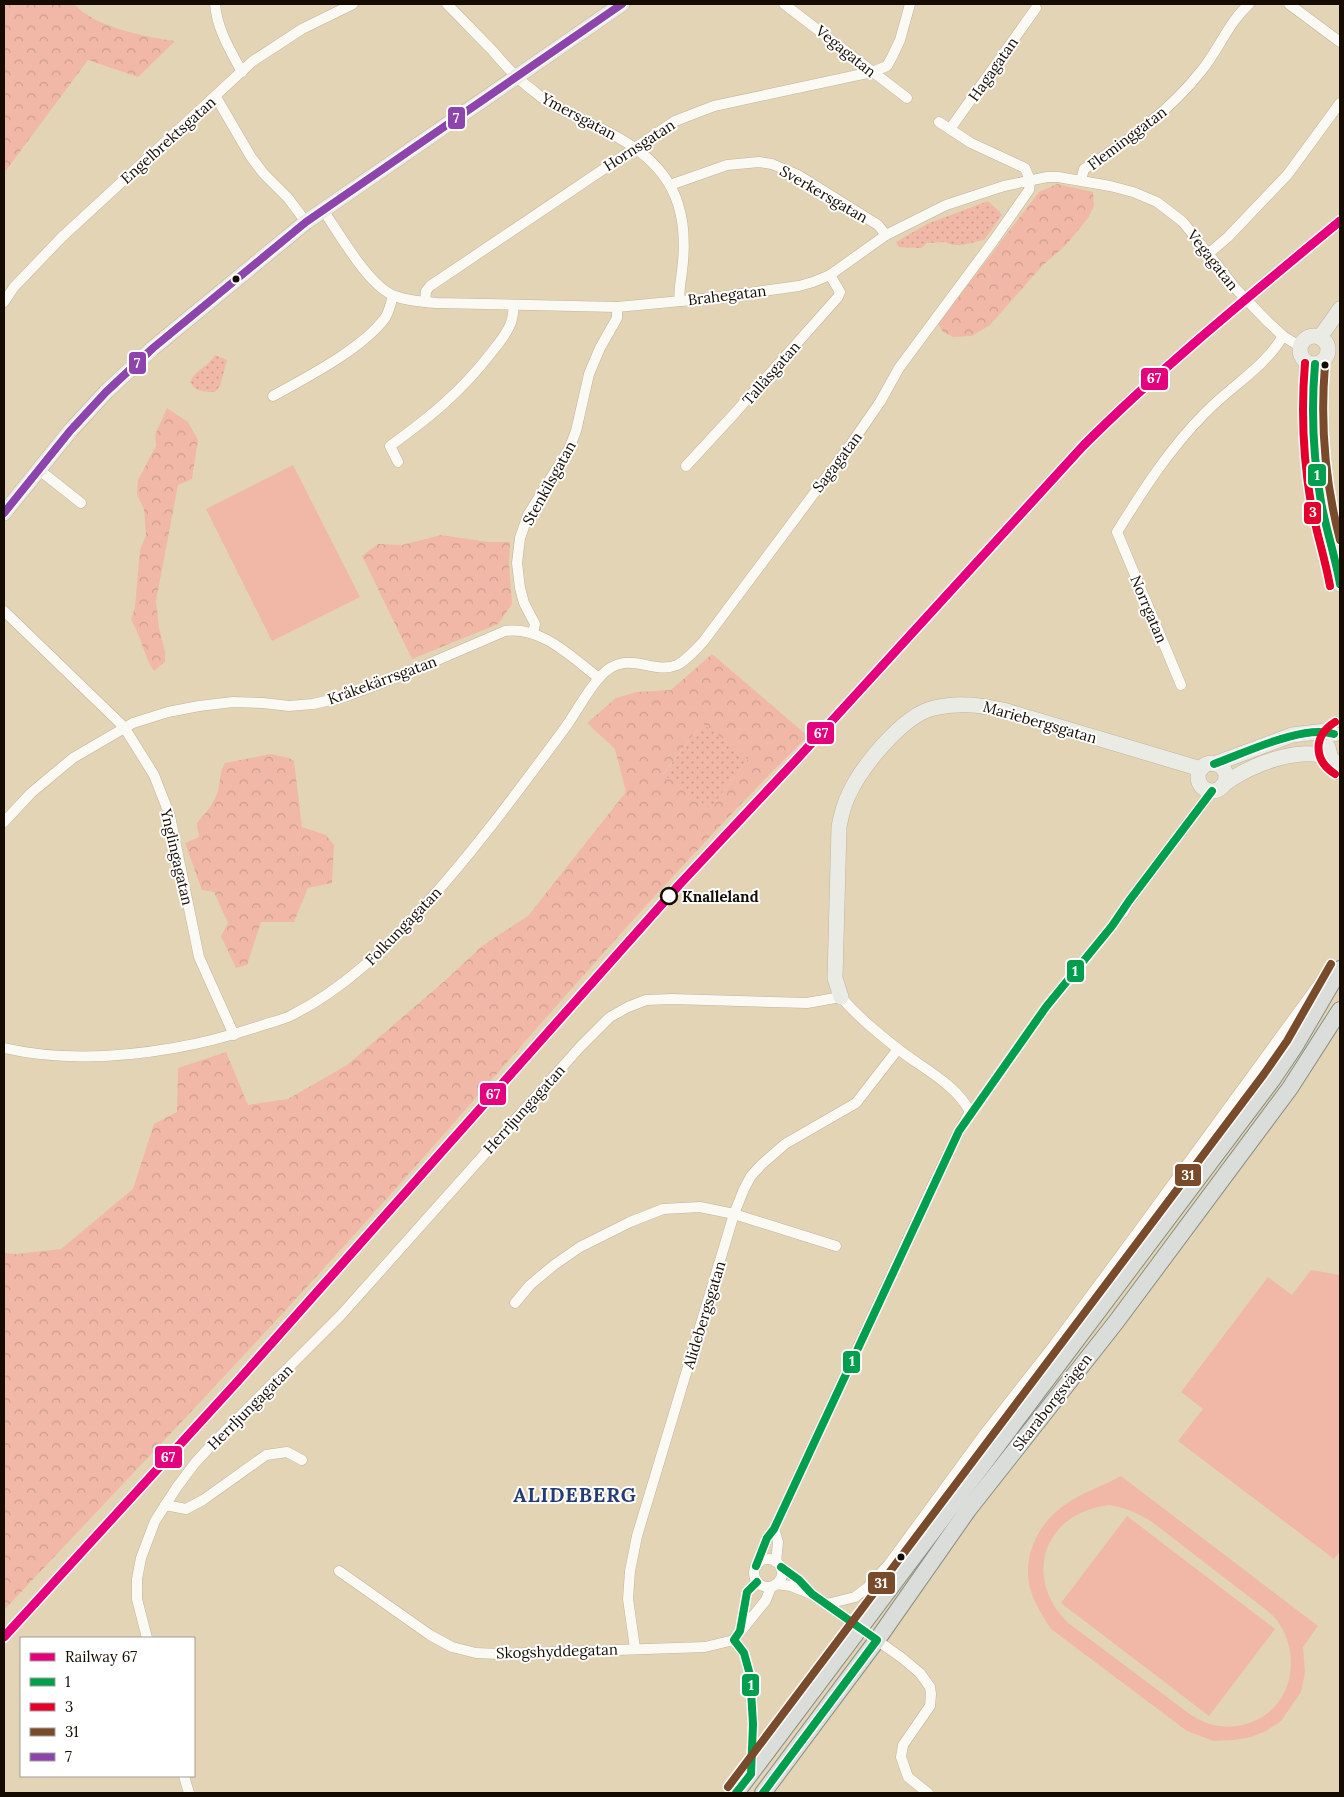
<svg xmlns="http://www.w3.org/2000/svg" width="1344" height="1797" font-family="Lora,serif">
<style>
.green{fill:url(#green-dots)}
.forest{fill:url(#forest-crowns);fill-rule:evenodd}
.pitch{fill:#f1b8a7;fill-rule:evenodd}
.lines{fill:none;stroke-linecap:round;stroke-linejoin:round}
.street-casing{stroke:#c0b49c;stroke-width:11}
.secondary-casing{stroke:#c0b49c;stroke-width:16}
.primary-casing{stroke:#8a8e80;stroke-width:18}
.street{stroke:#fbf9f4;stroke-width:10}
.secondary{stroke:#ebebe6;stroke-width:15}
.primary{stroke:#daddda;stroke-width:16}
.bus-1-casing{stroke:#fff;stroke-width:11}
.bus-2-casing{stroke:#fff;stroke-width:11}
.bus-3-casing{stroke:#fff;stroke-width:11}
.bus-4-casing{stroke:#fff;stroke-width:11}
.bus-1{stroke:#019e4d;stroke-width:8}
.bus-2{stroke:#e4002b;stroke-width:8}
.bus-3{stroke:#7a4b2a;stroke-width:8}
.bus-4{stroke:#8e44ad;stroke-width:8}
.rail-1-casing{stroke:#fff;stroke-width:12}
.rail-1{stroke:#e5007d;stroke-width:9}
.bus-dot{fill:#150b00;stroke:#fff;stroke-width:2}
.stop-dot{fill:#fff;stroke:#150b00;stroke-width:2.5}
.labels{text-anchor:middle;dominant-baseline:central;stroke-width:4;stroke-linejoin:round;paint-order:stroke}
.street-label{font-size:15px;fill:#150b00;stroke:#fff}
.stop-label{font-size:15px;font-weight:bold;fill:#150b00;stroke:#fff;text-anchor:start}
.district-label{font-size:20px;font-weight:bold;letter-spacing:1px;fill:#233c74;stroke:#fff}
.line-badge{stroke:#fff;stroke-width:2}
.badge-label{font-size:14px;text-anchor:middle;font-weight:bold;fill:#fff}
</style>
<defs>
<pattern id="green-dots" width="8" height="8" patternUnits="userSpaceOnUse" patternTransform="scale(1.25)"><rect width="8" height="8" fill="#f1b8a7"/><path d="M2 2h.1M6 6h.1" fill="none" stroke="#ce9d8e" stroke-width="1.8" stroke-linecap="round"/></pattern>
<pattern id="forest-crowns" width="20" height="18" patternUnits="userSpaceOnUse" patternTransform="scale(1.25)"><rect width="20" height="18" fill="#f1b8a7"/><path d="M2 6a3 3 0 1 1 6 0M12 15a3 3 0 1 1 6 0" fill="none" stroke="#ce9d8e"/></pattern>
</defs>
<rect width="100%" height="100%" fill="#e3d4b5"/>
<g class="green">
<path d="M988,201L999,211L1002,215L984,240C973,242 955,249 946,242L927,243L921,248L899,247L896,242L927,224Z"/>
<path d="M215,355L227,360L220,386L215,392C205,392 195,392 190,382C197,368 207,368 215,355Z"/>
<polygon points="702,723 749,758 710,809 663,775"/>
</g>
<g class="forest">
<path d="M4,4H74C94,27 145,37 175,41L138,77L88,60L4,173Z"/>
<polygon points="1057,184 1093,192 1094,206 1088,218 1066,245 1043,265 989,326 971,336 953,337 943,332 938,324 1039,192"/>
<path d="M167,408L188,422L198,440L192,479L178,485L156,601L159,628L165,652V662L154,671C143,655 142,637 131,620L135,607L140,550L146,535L144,509L137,495L138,480L156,446L155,435Z"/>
<polygon points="441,535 488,542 510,542 509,564 512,604 498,624 412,659 362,556 378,544 402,545"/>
<path d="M712,654L808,736C664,878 533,1034 398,1186C270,1330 136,1470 4,1610V1253L17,1254L61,1249L133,1189L154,1124L177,1112L178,1068L226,1052L248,1105L288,1099L347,1065L448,978L482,946L528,916L626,792L615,749L587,723L616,698L637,692L671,690ZM702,723L749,758L710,809L663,774Z"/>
<path d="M271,754L289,758L294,761L302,827L326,835L334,845L332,883L308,888L294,922H261L247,965L236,968L221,936L228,923L214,892L202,890L185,843L199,837L197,823C205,814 213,805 217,794C221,783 219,773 225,763Z"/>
</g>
<g class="pitch">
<polygon points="293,465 360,597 272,641 206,509"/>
<polygon points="1311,1270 1340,1275 1340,1551 1334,1559 1178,1441 1203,1409 1181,1392 1268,1277 1292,1295"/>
<path d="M1121,1476L1318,1626L1303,1647L1305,1673L1301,1692L1281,1721L1266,1731L1251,1737L1234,1740L1214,1741L1187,1731L1051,1629C1043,1616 1034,1603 1030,1588C1022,1555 1039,1522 1066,1504C1083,1492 1103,1486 1121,1476ZM1110,1505C1126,1508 1138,1513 1152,1522L1265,1609C1268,1612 1273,1615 1276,1619C1303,1654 1293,1709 1249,1723C1240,1726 1229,1728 1219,1726C1209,1725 1200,1720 1191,1715L1067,1622C1022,1576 1044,1512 1110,1505Z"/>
<polygon points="1127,1516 1275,1629 1209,1716 1061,1603"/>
</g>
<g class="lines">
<g class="street-casing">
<g id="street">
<path d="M215,4C217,29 230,50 242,72"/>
<path d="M447,4C462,19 477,35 492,50C503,63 513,75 526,85C534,91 542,99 551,104C597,129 660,146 678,204C685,226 685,248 682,271C681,282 678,290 680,301"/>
<polyline points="784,4 907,98"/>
<polyline points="1289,4 1340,42"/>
<polyline points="216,97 251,157 264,174 288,198 306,222"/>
<polyline points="950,129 1036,8"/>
<path d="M1081,180L1084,169C1128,141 1170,111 1202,70C1219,49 1229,22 1249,4"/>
<polyline points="670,185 727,165 759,162 772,164 798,175 878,225 886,235"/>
<path d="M323,210C339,233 369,287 395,296C408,301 423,302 437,303L617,307L713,298L799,286L813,282L830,275L886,235L946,205L1004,186L1047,177H1058L1110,186L1133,192L1157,202L1183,222L1237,290L1266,320L1283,336L1301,347"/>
<polyline points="1208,254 1228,237 1288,174 1340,103"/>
<polyline points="4,302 14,287 62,237 253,61 302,29 353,4"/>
<polyline points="425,302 426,291 430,286 675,121 714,106 872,72 887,66 892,57 900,40 910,4"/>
<path d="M273,396C307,377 362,349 385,318C389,312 391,303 393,296"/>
<path d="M398,462L390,446C430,417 461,392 491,353C498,344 506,335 510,325C513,319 513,312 514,306"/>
<polyline points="686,466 734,414 838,297 840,292 830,275"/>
<polyline points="38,469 81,503"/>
<polyline points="4,611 124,727 154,775 170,816 199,957 234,1035"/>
<polyline points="533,633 535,624 524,603 520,588 517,563 520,538 528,515 569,449 576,431 589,374 600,348 617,318 617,307"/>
<path d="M1181,685L1117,532C1143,490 1170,448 1205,413C1230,387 1265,367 1283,336"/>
<path d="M4,822L31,793L73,758L133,723L168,712L199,706L233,702L263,703L289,706L313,704L344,697L412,671L505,631C542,626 571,657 599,678"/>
<polyline points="1123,913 1129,901 1212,791"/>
<path d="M4,1048C60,1061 117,1058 174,1048C204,1043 233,1035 263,1025C272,1022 283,1020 292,1015C344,989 387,947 426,904C475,850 518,791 562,732C575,715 585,694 599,678C626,646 651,676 677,665C687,660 695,650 703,642L851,444L880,402L899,368L994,240L1029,190L1030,180L1025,168L971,143L939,122"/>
<polyline points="515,1303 530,1285 554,1265 580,1247 630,1222 663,1209 700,1207 734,1214 836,1246"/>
<polyline points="165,1505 186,1509 203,1500 266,1455 287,1452 302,1460"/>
<polyline points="774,1529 778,1542 776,1562"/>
<circle cx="768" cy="1573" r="14"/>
<polyline points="781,1567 799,1580 812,1594 902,1658 920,1673 930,1687 931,1694 930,1706 903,1745 901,1757 908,1777 928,1793"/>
<polyline points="339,1571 430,1635 452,1647 476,1653 498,1654 705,1647 734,1640 740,1631 747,1592 757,1582"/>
<polyline points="776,1584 791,1586 811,1594"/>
<polyline points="827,1604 855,1597 868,1587 889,1564 985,1433 1054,1345 1131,1241 1323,978 1337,967"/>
<polyline points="741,1631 766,1600 771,1587"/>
<path d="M147,1638L137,1599V1579L141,1558L155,1521L177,1487L195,1463L217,1439L341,1315L580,1047L610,1017L628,1007L646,1000L672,999L807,1003L841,997C858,1017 878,1033 898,1049C922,1068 956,1084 970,1112L959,1131L932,1187L774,1529L767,1538L756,1566"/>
<polyline points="635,1648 628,1599 630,1571 637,1536 734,1214 744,1189 751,1176 761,1165 785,1144 856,1103 898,1049"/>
<polyline points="184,1776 189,1793"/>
</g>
</g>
<g class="secondary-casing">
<g id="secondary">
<circle cx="1314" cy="350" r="14"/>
<polyline points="1320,337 1340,309"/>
<path d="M1315,364C1310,410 1313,457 1321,502C1326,529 1335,556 1340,584"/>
<polyline points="4,513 70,431 106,392 153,348 306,222 622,4"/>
<polyline points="1328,747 1331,759 1340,765"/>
<circle cx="1212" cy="777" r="14"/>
<polyline points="1214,764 1292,735 1325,731 1334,734"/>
<path d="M1223,785C1244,769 1275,756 1302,754C1311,753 1320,755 1329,756"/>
<path d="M841,997L835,978L839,827C841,816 844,804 849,794C862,766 903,715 934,708C958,702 979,705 1003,710L1201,769"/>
</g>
</g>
<g class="primary-casing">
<g id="primary">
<polyline points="736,1793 1272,1080 1295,1046 1340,969"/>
<polyline points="763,1793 877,1640 968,1510 1116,1322 1290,1088 1340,1010"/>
</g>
</g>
<use href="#street" class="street"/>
<use href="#secondary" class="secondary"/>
<use href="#primary" class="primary"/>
<g class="bus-1-casing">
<g id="bus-1">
<path d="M1315,364C1311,410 1313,456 1321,502C1326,529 1335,556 1340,584"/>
<path d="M1214,764C1245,753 1303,724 1334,734"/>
<polyline points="756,1566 767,1538 774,1529 959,1131 1046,1007 1112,926 1129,901 1212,791"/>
<polyline points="736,1793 751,1774 753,1724 750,1675 744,1653 734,1640 740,1631 747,1592 757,1582"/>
<polyline points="763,1793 877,1640 812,1594 799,1580 781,1567"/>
</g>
</g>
<g class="bus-2-casing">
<g id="bus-2">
<path d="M1305,363C1301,410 1303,457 1311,504C1316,532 1325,558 1330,586"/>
<path d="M1335,722C1313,736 1313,760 1335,774"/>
</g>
</g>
<g class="bus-3-casing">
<g id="bus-3">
<path d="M1325,365C1320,425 1325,482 1340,540"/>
<polyline points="728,1787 1264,1074 1287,1041 1331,964"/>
</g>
</g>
<g class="bus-4-casing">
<polyline id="bus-4" points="4,513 70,431 106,392 153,348 306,222 622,4"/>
</g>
<use href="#bus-1" class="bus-1"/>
<use href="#bus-2" class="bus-2"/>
<use href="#bus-3" class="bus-3"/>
<use href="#bus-4" class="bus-4"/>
<g class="rail-1-casing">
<path id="rail-1" d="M4,1637L237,1382L679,885L798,758L1083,446C1164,365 1252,294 1340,221"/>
</g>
<use href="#rail-1" class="rail-1"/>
</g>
<g class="bus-dot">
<circle cx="236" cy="279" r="4.5"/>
<circle cx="1325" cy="365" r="4.5"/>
<circle cx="901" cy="1557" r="4.5"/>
</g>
<circle class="stop-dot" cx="669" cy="896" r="8"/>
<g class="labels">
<g class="street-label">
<text transform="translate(846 51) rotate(39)">Vegagatan</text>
<text transform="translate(993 69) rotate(-55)">Hagagatan</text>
<text transform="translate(579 116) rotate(28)">Ymersgatan</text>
<text transform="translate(1127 138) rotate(-37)">Fleminggatan</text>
<text transform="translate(168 140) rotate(-42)">Engelbrektsgatan</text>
<text transform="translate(639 145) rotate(-33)">Hornsgatan</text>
<text transform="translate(824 194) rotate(30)">Sverkersgatan</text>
<text transform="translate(1213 260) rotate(52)">Vegagatan</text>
<text transform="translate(727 295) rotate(-7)">Brahegatan</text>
<text transform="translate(771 373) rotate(-49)">Tallåsgatan</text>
<text transform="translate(837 462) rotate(-53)">Sagagatan</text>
<text transform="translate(549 483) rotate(-61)">Stenkilsgatan</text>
<text transform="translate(1149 609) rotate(67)">Norrgatan</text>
<text transform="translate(382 680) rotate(-20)">Kråkekärrsgatan</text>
<text transform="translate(1040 722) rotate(16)">Mariebergsgatan</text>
<text transform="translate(177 857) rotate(77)">Ynglingagatan</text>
<text transform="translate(403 926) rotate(-46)">Folkungagatan</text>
<text transform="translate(524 1109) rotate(-48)">Herrljungagatan</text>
<text transform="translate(704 1315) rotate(-73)">Alidebergsgatan</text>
<text transform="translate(1052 1402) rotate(-52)">Skaraborgsvägen</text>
<text transform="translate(250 1407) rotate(-45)">Herrljungagatan</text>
<text transform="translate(557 1651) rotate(-2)">Skogshyddegatan</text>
</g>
<g class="stop-label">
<text x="682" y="896">Knalleland</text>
</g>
<g class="district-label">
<text x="575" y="1494">ALIDEBERG</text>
</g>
</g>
<g class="line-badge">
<rect x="447" y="106" width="19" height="24" rx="5" fill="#8e44ad"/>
<rect x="128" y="351" width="19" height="24" rx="5" fill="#8e44ad"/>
<rect x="1140" y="367" width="29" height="24" rx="5" fill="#e5007d"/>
<rect x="1307" y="463" width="20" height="24" rx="5" fill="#019e4d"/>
<rect x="1303" y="501" width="19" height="24" rx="5" fill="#e4002b"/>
<rect x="806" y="721" width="29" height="24" rx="5" fill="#e5007d"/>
<rect x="1066" y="959" width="19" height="24" rx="5" fill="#019e4d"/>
<rect x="479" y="1082" width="28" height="24" rx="5" fill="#e5007d"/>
<rect x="1174" y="1163" width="28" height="24" rx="5" fill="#7a4b2a"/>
<rect x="842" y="1350" width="19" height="24" rx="5" fill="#019e4d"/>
<rect x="154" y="1445" width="29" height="24" rx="5" fill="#e5007d"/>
<rect x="867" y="1571" width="29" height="24" rx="5" fill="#7a4b2a"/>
<rect x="741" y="1673" width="19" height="24" rx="5" fill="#019e4d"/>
</g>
<g class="badge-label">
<text x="456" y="123">7</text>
<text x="137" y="368">7</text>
<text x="1154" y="383">67</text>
<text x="1317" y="480">1</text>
<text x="1313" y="517">3</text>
<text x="821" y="738">67</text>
<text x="1075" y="976">1</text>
<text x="493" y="1099">67</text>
<text x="1188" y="1180">31</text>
<text x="852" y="1366">1</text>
<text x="168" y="1462">67</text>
<text x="881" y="1588">31</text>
<text x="751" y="1690">1</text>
</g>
<rect width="1344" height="1797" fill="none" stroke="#150b00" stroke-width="10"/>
<rect x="20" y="1637" width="175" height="140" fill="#ffffff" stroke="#a19d99"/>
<rect x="30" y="1653" width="25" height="8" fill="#e5007d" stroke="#a19d99"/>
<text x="65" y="1662" font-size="15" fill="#150b00">Railway 67</text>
<rect x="30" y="1678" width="25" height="8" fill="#019e4d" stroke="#a19d99"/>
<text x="65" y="1687" font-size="15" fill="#150b00">1</text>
<rect x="30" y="1703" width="25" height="8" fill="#e4002b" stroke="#a19d99"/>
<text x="65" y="1712" font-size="15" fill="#150b00">3</text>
<rect x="30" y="1728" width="25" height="8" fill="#7a4b2a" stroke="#a19d99"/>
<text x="65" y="1737" font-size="15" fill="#150b00">31</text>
<rect x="30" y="1753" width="25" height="8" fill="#8e44ad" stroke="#a19d99"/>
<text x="65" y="1762" font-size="15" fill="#150b00">7</text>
</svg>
